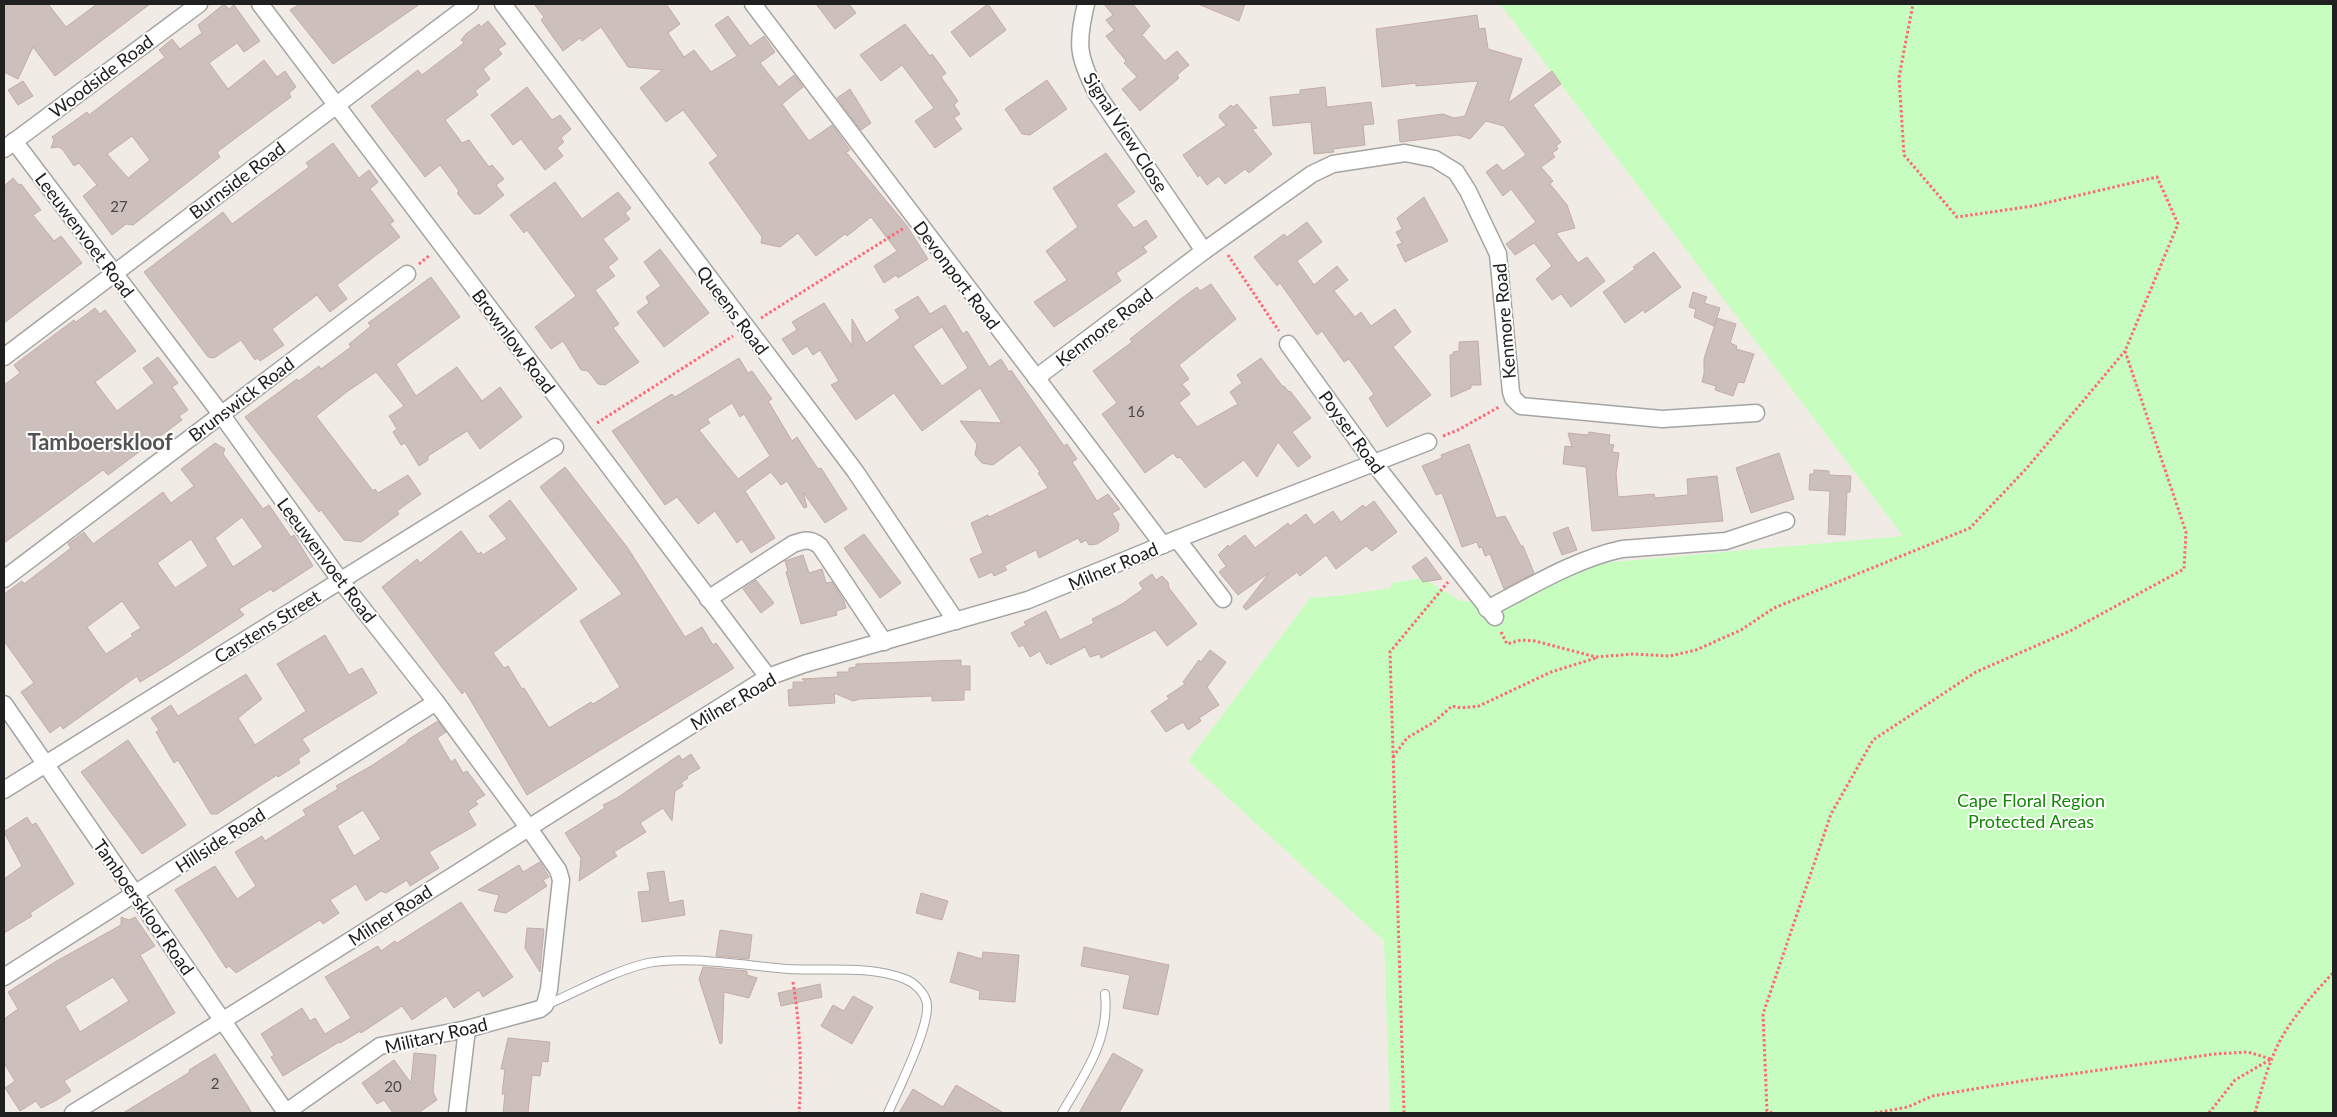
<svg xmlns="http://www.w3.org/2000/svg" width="2337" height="1117" font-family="Lato,sans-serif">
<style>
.park{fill:#c7febf}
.building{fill:#cdbfbb;stroke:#c4ada6;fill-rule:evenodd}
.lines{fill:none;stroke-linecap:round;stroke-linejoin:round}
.service-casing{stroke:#a4a4a4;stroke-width:10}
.minor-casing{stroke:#a4a4a4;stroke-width:19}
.path{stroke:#ff6877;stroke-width:3;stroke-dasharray:2.5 2.5;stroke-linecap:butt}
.service{stroke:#fff;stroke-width:8}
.minor{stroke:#fff;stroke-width:16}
.labels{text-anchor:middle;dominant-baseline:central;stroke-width:4;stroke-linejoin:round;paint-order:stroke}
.number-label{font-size:15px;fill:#4b4847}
.street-label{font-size:18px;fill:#202020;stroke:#fff}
.park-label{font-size:18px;fill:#128902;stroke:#fff}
.district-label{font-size:22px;font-weight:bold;fill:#535353;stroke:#fff}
</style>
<rect width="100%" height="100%" fill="#f1ebe5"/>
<polygon class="park" points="1503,4 2333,4 2333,1113 1390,1113 1384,941 1188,761 1310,598 1345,595 1391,588 1391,583 1423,578 1460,601 1505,603 1591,564 1903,536 1501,5"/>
<g class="building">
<polygon points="4,4 48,4 66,27 97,4 150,4 55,76 33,47 18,79 4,72"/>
<path d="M224,4L229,9L234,5L260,41L244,52L237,43L209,63L228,89L264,60L277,77L285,71L296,87L289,93L291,97L217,152L220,157L133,225L126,224L112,235L83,196L97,185L79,163L74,166L63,150L59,147L51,148L54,140L52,137L87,112L89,115L165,57L159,50L172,39L180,49L202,33L198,25ZM132,136L150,160L128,178L107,154Z"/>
<polygon points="300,4 420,4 333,64 290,10"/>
<polygon points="534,4 666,4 680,24 668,33 684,57 694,50 711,72 737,56 715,25 728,16 750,46 764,36 775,52 760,63 779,87 794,75 803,87 782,104 809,141 832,125 850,150 846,152 907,226 928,259 898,278 896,275 884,283 874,266 897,251 871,217 847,236 845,234 816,256 798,233 780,247 761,243 762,237 709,163 718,156 683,110 666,122 640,88 663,70 628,67 601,27 582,41 580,38 563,51 541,20 544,17"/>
<polygon points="816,4 849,4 856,13 835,29"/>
<polygon points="988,4 1006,30 970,57 951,32"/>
<polygon points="1104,4 1133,4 1150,26 1142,35 1165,61 1177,51 1189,65 1177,75 1179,78 1140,111 1122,89 1137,77 1124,63 1126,61 1106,36 1114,30 1106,20 1113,15"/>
<polygon points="1198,4 1245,4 1239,21"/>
<polygon points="1477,15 1479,29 1485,28 1488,49 1522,59 1508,103 1552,71 1561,84 1533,105 1561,142 1556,146 1558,149 1552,153 1555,157 1541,167 1553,181 1550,184 1567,205 1575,228 1556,233 1578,263 1587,257 1605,281 1571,307 1561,294 1552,300 1536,279 1552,266 1534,243 1515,255 1506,244 1536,222 1511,189 1503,196 1486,172 1497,164 1503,171 1526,155 1504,126 1486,121 1470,139 1458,135 1400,142 1398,120 1443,114 1454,118 1465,116 1478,81 1416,86 1416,83 1382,87 1376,29"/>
<polygon points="488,21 506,44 498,49 502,54 483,69 490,79 475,91 478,95 445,120 462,143 469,140 489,167 492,165 504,179 496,185 504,195 480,214 474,214 457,193 459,191 440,165 425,177 371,106 418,70 422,75 464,43 461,40 466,34 479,24 481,27"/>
<polygon points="905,24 930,56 932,54 946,73 941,77 958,101 954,105 960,114 954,118 962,129 935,148 915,121 934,108 902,65 881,81 860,55"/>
<polygon points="1047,80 1067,109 1030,135 1022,134 1005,109"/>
<polygon points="23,81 33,96 18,105 8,90"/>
<polygon points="527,87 552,120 560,115 571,129 561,138 564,142 557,148 563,156 545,170 521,139 513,145 491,115"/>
<polygon points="1325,87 1327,107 1371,102 1374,124 1363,125 1365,145 1333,149 1334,152 1314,154 1311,122 1273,126 1270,97 1300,94 1300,90"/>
<polygon points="850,89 871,123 861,130 837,98"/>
<polygon points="1237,104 1257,128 1252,129 1272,154 1249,173 1245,169 1225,184 1219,176 1207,185 1200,175 1198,177 1183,155 1226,125 1219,117 1220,114 1231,105 1233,107"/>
<polygon points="333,143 359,178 369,170 378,182 370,189 394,221 390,224 400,237 337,285 347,299 330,312 317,295 272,329 284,345 260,361 258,358 255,360 241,340 214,358 208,357 144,272 223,212 232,224 309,167 306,163"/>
<polygon points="1106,153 1135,192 1116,205 1134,228 1146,220 1157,237 1143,247 1147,252 1116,273 1121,281 1054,327 1034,302 1067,280 1046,251 1078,227 1053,188"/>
<polygon points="13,178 19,185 21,184 41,210 33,215 54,241 61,236 82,263 4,323 4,186"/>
<polygon points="555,182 582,219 618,192 631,208 625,213 630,219 603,239 618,259 608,267 615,276 595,290 619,324 613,328 639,362 605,385 598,384 588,371 581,370 563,341 551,349 535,327 576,296 527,230 524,233 510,215"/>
<polygon points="1424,197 1448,241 1405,262 1397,245 1402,243 1396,232 1402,229 1397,218"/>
<polygon points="1307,222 1322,242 1297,261 1314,285 1337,266 1348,280 1334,291 1355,317 1361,312 1371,326 1395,309 1411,332 1393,347 1431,395 1387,427 1369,398 1374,394 1349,359 1344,362 1322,331 1317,335 1280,283 1277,286 1254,257 1284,234 1287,237"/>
<polygon points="660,249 709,313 664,347 637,312 649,303 646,297 661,286 644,262"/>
<polygon points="1654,252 1681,287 1645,313 1643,310 1625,323 1603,292 1635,269 1633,267"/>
<polygon points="431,277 460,317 396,364 416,396 457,367 482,401 500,387 522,417 480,449 467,431 428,456 428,460 419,466 405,443 401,445 393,432 397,429 389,416 404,406 376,372 348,391 316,416 373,491 375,489 378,493 408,475 421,494 397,511 399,514 361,542 344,540 321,510 319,512 245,417 297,379 299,381 319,366 321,369 351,347 349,344 371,326 368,323"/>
<polygon points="1211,284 1236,319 1179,365 1189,379 1182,384 1190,394 1179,403 1197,427 1238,404 1230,392 1242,383 1237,375 1261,358 1283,387 1284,386 1289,392 1290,391 1311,418 1292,432 1311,457 1298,467 1278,442 1257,477 1244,460 1205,488 1180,457 1177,458 1173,453 1145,473 1102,414 1117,403 1093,371 1132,342 1130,339 1178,301 1197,287 1200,291"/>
<polygon points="1693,292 1707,297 1704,303 1720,308 1714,326 1694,317 1696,309 1689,307"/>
<path d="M918,296L930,314L945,305L963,334L967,331L989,367L1001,359L1009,372L1011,370L1064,446L1067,444L1077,459L1072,462L1097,501L1108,494L1120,509L1112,513L1119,524L1118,531L1097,544L1089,545L1086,540L1081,543L1078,538L1039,558L1036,550L1004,566L1007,570L994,576L992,572L979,578L970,559L983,553L971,523L988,515L989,517L1048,488L1038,473L1040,472L1020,445L993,465L982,463L975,455L977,444L960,421L1002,423L980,388L922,431L894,393L856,420L831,385L839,381L820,350L813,355L807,346L793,355L782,339L797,330L792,322L824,303L852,346V319L866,343L900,318L895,310ZM942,327L968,368L942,386L913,346Z"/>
<polygon points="95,308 100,314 105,310 136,351 95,382 117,411 154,383 143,368 158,357 178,383 172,387 188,410 179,416 182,420 108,475 103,470 4,543 4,385 20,373 14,365 74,320 76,322"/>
<polygon points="1717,318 1736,324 1730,343 1737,346 1736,349 1754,354 1744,383 1738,382 1733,396 1715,390 1716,386 1702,382 1704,374 1704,359"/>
<polygon points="1478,341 1481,385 1471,385 1471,388 1451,397 1450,355 1454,354 1453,352 1459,351 1459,342"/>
<path d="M739,358L748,373L752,371L772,399L768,401L792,441L797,437L818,469L821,468L847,509L825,523L803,492L807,507L804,508L787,481L781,485L771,472L745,491L775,538L751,553L742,539L737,543L715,511L698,524L677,497L665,505L612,431L672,394L675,397ZM732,403L740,417L744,414L770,456L738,479L699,430L710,423L707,419Z"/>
<polygon points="1589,432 1610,435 1609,444 1614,445 1612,452 1619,453 1616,474 1618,497 1654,494 1655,498 1688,495 1687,479 1717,476 1723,521 1592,531 1586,467 1563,464 1565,446 1572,447 1568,433 1588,435"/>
<path d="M215,443L225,449L223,454L263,509L269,505L291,537L294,535L313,566L273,592L271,589L239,609L244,615L171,663L140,682L137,676L63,729L61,725L50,733L21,692L34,683L4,641V594L22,581L24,584L71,548L68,544L84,532L93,544L163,492L171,503L194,486L181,469ZM242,517L263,547L233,567L215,538ZM191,539L208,566L175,588L157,563ZM122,601L141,628L131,634L133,636L106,654L87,627Z"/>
<polygon points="1469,444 1496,518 1505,516 1521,546 1523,546 1534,573 1504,589 1490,554 1485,556 1482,547 1479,548 1477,542 1462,547 1442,493 1436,495 1422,466 1442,458 1441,455"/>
<polygon points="1779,453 1794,499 1751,513 1736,468"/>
<polygon points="565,467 627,547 685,637 702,627 713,645 716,643 734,668 527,795 465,691 462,694 382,587 417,559 420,563 461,531 478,554 481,552 483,555 507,539 489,516 510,500 577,589 493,653 504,668 508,666 522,689 524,688 549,728 591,702 593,704 620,687 580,621 622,594 540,487"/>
<polygon points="1814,470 1829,471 1829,475 1851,476 1850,492 1847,492 1845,535 1828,534 1830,491 1809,490 1810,474 1814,474"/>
<polygon points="1374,501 1397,532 1372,551 1366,546 1336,569 1326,555 1300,576 1297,572 1246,610 1243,607 1269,573 1238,595 1219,572 1226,566 1218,555 1228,545 1229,547 1245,535 1255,548 1288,523 1290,526 1306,514 1314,525 1333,511 1341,522 1363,505 1365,508"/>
<polygon points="1568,527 1577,550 1562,555 1553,533"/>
<polygon points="864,534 901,583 880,598 844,548"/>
<polygon points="803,555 809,573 822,569 826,583 832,582 844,601 846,608 836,611 837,615 801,624 786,572 788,571 785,561"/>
<polygon points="1426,557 1442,579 1423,582 1412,567"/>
<polygon points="1152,574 1156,580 1162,576 1168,582 1169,588 1197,624 1167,646 1155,630 1101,658 1100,654 1090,657 1085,647 1050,665 1049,662 1047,664 1040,651 1030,657 1023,645 1019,647 1011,633 1026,625 1024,622 1046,611 1060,640 1094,623 1092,619 1122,604 1143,589 1139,583"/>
<polygon points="756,580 774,603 761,613 743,589"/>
<polygon points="325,635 349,675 362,668 377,693 302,739 310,751 298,759 300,763 278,777 277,775 217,814 211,814 178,760 174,763 156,732 159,730 151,718 171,705 178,716 246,674 262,699 238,718 255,745 306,711 277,664"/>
<polygon points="1210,650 1226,662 1207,687 1219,705 1199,718 1201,721 1188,730 1183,722 1166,732 1151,711 1169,699 1167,696 1185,684 1183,682 1199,660 1201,662"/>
<polygon points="961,660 961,666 970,666 970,690 964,690 964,700 932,701 932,696 860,699 853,701 834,693 835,703 789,706 788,690 793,689 793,682 806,682 802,679 838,677 837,672 849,672 849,668 856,667 856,664"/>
<path d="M438,721L446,732L437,738L451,762L455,759L463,773L467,771L485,795L475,801L478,804L468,811L476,825L429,852L439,868L410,886L407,880L386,893L381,891L366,901L356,884L330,900L339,913L323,924L320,920L236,973L229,966L226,968L175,890L215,866L237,899L256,886L235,852L262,836L265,841L306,815L303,810L338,789L336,786L371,766L406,743L409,739ZM363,810L381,839L354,856L337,826Z"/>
<polygon points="128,740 186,825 142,854 81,772"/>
<polygon points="691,754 700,768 687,776 688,778 681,783 683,786 675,791 672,821 663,808 640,823 646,832 614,852 617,856 579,881 581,858 565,833 605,808 603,805 617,798 679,755 682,760"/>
<polygon points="27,817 32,825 36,823 74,884 30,913 32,916 4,933 4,879 22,866 4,832"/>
<polygon points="540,862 549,877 543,880 547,886 506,913 494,911 499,895 478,890 519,865 523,872"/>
<polygon points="664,871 669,903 683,900 685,915 642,922 638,892 650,891 647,873"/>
<polygon points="921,893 948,901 942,920 916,913"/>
<polygon points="461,902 513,977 483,997 479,990 454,1008 446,996 412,1020 402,1006 361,1033 360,1031 340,1043 339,1042 283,1076 271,1057 274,1055 261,1034 302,1008 310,1021 315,1018 325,1034 351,1018 325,977 378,946 381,951 395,941 397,943"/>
<path d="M121,917L129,920L135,917L155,946L140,955L175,1013L64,1081L71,1091L55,1101L41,1108L36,1101L20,1111L5,1088L15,1081L4,1063V1019L18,1009L8,992L55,962L121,925ZM113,977L129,1001L80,1032L65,1006Z"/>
<polygon points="527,928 544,929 540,972 525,948"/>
<polygon points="720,930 752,935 749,959 716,956"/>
<polygon points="1084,947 1169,965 1158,1015 1123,1008 1130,975 1081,966"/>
<polygon points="958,952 982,959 983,952 1019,955 1015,1002 979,999 980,991 950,982"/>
<polygon points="703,967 747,971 747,975 757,978 749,998 724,992 722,1043 720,1044 699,979"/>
<polygon points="820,984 822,997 781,1006 778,993"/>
<polygon points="853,996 873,1007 852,1044 821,1026 833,1005 844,1011"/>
<polygon points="508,1038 550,1042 548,1062 542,1061 540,1076 532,1075 528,1113 503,1113 505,1094 502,1094 505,1069 501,1069"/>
<polygon points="414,1053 436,1055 433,1092 437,1100 418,1113 393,1113 384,1100 377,1104 362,1083 394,1060 411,1083"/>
<polygon points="1113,1053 1143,1070 1119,1113 1079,1113"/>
<polygon points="215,1054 252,1113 123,1113 190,1072 189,1070"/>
<polygon points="956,1085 1004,1113 899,1113 913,1089 943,1107"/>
</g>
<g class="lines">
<g class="service-casing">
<g id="service">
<path d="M546,1005C579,991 613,971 648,963C685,955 748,966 788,969C826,971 869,965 905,979C913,982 923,991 926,1000C934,1019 897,1092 888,1113"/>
<path d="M1062,1113C1084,1075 1110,1040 1105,994"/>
</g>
</g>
<g class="minor-casing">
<g id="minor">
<polyline points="260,4 768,677"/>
<polyline points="503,4 855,471 956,621"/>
<polyline points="753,4 1163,545"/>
<path d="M1086,4C1076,45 1078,57 1097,94L1204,251"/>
<polyline points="14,141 221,414 340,580 436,702 528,827 558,870 561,880 549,989 545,1005 540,1009 467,1029 380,1046 285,1113"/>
<polyline points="4,149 199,4"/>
<polyline points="1288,344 1373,462 1495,617"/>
<polyline points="4,357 470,4"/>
<polyline points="1036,378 1204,251 1312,174 1333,164 1405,153 1435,159 1456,172 1468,191 1498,254 1511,392 1513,398 1521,406 1662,419 1756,413"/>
<polyline points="1177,539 1223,599"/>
<polyline points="4,579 407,274"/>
<path d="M708,599L793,544C804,540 810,538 820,546L884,642"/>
<path d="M1487,609C1530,587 1575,559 1622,549L1726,541L1786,521"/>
<polyline points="4,704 285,1111"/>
<polyline points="4,790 555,447"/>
<polyline points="4,977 436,702"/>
<path d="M73,1113C306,971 536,822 768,677L804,664L1028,600L1177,539L1428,442"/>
<polyline points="457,1113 467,1029"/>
</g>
</g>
<g class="path">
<polyline points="1228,255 1279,331"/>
<polyline points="419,264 430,255"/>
<polyline points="761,318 904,228"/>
<polyline points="597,423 733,336"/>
<polyline points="1443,436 1458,430 1499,407"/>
<polyline points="1501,632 1507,644 1521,640 1535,641 1596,657 1633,654 1670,656 1696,650 1741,630 1774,608 1970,528 2026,469 2125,351"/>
<polyline points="1393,757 1407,738 1434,722 1452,706 1461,708 1479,706 1551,672 1596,658"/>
<path d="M793,982C800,1025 802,1069 799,1113"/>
<polyline points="1404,1113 1390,652 1448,582"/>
<polyline points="1772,1113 1767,1111 1763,1014 1831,814 1873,740 1976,672 2070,631 2184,569 2186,532 2125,351 2178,224 2157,177 2033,206 1957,217 1904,155 1899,77 1913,4"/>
<polyline points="1875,1113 1908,1107 1932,1096 2028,1080 2215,1054 2248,1052 2271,1059"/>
<polyline points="2209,1113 2235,1080 2271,1059"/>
<path d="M2255,1113C2262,1088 2269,1060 2282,1037C2296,1013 2315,992 2333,973"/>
</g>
<use href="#service" class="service"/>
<use href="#minor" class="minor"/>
</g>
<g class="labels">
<g class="number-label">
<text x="119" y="206">27</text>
<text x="1136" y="411">16</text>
<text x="215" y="1083">2</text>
<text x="393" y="1086">20</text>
</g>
<g class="street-label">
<text transform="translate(101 76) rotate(-37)">Woodside Road</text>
<text transform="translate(1126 132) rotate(57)">Signal View Close</text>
<text transform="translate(237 180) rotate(-37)">Burnside Road</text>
<text transform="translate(85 235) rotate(53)">Leeuwenvoet Road</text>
<text transform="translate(957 275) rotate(53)">Devonport Road</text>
<text transform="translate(733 310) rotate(53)">Queens Road</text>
<text transform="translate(1504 321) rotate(-95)">Kenmore Road</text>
<text transform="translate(1104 327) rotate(-37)">Kenmore Road</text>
<text transform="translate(514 341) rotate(53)">Brownlow Road</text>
<text transform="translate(241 399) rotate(-37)">Brunswick Road</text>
<text transform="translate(1352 432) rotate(54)">Poyser Road</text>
<text transform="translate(327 560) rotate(53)">Leeuwenvoet Road</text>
<text transform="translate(1113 566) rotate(-23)">Milner Road</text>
<text transform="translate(267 626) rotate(-32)">Carstens Street</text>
<text transform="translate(733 701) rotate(-30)">Milner Road</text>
<text transform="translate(220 840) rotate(-33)">Hillside Road</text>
<text transform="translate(144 907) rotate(55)">Tamboerskloof Road</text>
<text transform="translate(390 915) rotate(-33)">Milner Road</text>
<text transform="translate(436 1035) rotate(-13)">Military Road</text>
</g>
<g class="park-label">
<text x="2031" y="800">Cape Floral Region<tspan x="2031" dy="21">Protected Areas</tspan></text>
</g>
<g class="district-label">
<text x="100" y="441">Tamboerskloof</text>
</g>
</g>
<rect width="2337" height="1117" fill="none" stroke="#202020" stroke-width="10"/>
</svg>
